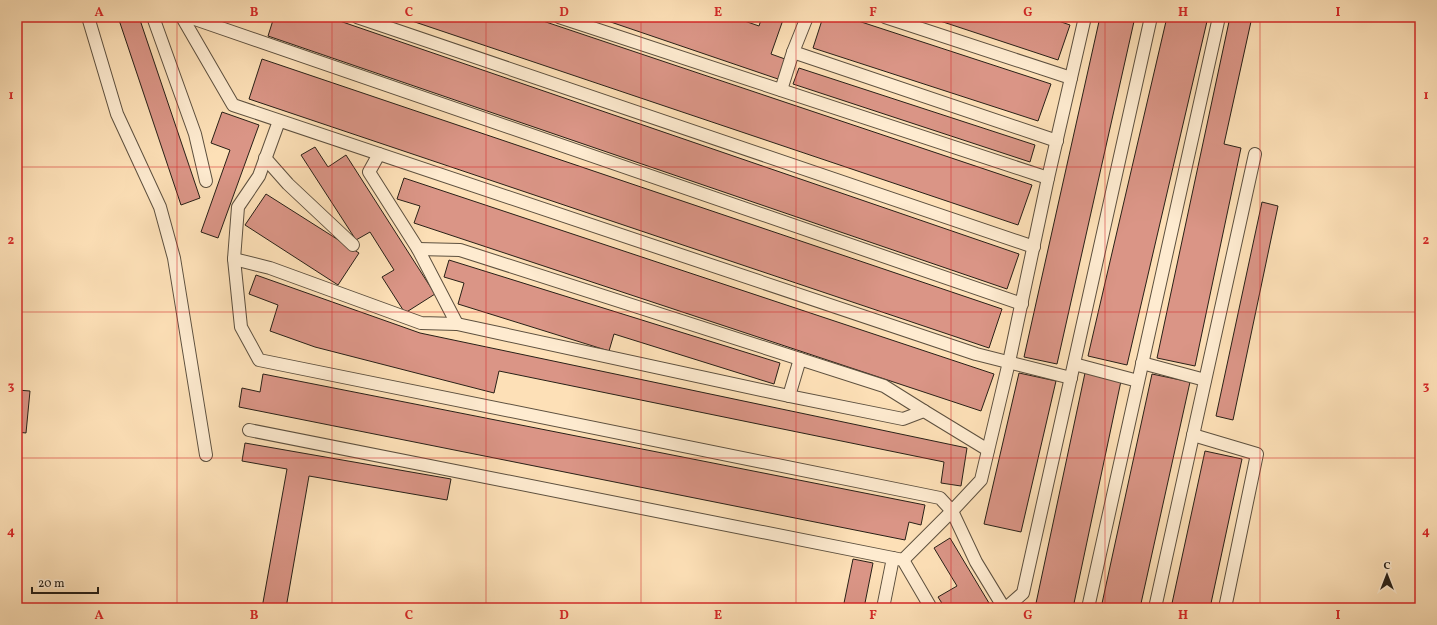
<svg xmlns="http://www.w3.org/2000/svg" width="1437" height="625" font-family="Vollkorn,serif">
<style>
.building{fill:#da9586;stroke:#282017}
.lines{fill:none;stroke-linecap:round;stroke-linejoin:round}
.service-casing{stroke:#5d503f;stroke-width:14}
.service{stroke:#feebd0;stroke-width:12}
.grid{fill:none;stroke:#d62828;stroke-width:1;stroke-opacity:0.55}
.neatline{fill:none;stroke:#d62828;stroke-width:1.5}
.grid-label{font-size:13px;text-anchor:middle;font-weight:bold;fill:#d62828}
</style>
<rect width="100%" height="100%" fill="#fde0b7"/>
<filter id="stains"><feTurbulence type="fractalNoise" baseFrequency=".005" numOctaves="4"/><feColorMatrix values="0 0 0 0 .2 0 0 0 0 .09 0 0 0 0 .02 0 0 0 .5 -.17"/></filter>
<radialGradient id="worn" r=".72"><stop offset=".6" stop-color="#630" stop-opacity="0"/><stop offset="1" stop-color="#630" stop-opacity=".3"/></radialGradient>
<g class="building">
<polygon points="118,17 139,17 200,198 181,205"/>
<polygon points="274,17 328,17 1019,254 1007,289 268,36"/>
<polygon points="400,17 531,17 1032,185 1018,225"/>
<polygon points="596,17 733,17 759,26 762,17 784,17 771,54 785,59 778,79"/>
<polygon points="823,17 846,17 1051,84 1038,121 813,48"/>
<polygon points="928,17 1047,17 1070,25 1058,60"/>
<polygon points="1100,17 1135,17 1057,364 1024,357"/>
<polygon points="1167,17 1208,17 1127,365 1088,356"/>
<polygon points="1230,17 1252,17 1224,144 1241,148 1195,366 1157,358"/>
<polygon points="262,59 1002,309 989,348 249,99"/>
<polygon points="799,68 1035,145 1030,162 793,84"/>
<polygon points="222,112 259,125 218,238 201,232 230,150 211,143"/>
<polygon points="315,147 328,167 346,155 435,294 405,313 382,277 394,270 370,232 356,240 301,155"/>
<polygon points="404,178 994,374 981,411 414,223 420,206 397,199"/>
<polygon points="266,194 359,253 338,285 245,225"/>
<polygon points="1262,202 1278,206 1233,420 1216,416"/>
<polygon points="449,260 780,363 774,384 614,334 609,351 458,304 464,283 444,277"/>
<polygon points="256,275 420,333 967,448 961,486 941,483 944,462 499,371 494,393 315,347 270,331 278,305 249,294"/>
<polygon points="1019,373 1056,381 1021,532 984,524"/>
<polygon points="1085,373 1121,381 1073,608 1035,608"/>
<polygon points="263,374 925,505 921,525 909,522 905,540 239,407 242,388 260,392"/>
<polygon points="1152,374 1190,382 1140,608 1101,608"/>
<polygon points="17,390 30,391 26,433 17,432"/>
<polygon points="245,443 451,479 447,500 309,476 286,608 262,608 287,469 242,461"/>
<polygon points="1205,451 1242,459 1210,608 1171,608"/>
<polygon points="950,538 992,608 945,608 938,597 957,586 934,548"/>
<polygon points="853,559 873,563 864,608 843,608"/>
</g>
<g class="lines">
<g class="service-casing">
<g id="service">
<polyline points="88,17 117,114 160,207 174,258 206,455"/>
<polyline points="153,17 195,134 206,181"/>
<polyline points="182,17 233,105 976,354 1071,378"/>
<polyline points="189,17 1022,304"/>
<polyline points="357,17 1034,247"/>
<polyline points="559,17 1048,178"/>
<polyline points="885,17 1071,78"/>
<polyline points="793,52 1057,141"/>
<polyline points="781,90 793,52 807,17"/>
<polyline points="279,121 259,176 238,207 234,259 241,327 259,360 940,498 952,511 976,562 1004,608"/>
<polyline points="379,154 369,172 418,249 457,324"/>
<polyline points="265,158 288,184 353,245"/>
<polyline points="418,249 460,250 884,386 924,411"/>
<polyline points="234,259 270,268 421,323 457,324 789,396 903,419 924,411 988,450"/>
<polyline points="1142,363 1205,380"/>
<polyline points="1074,364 1138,381"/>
<polyline points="789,396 800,359"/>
<polyline points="249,430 903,560 931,608"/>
<polyline points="1193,435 1257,454 1225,608"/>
<polyline points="903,560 952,511 981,480 1009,362 1048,178 1085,17"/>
<polyline points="883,608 893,558"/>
<polyline points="1006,608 1023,593 1151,17"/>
<polyline points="1088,608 1219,17"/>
<polyline points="1155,608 1255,154"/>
</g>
</g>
<use href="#service" class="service"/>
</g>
<path class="grid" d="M177,17V608M332,17V608M486,17V608M641,17V608M796,17V608M951,17V608M1105,17V608M1260,17V608M17,167H1420M17,312H1420M17,458H1420"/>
<rect width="1437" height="625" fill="none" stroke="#fde0b7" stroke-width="44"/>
<g transform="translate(1387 575)" stroke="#feebd0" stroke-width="3" paint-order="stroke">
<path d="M0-3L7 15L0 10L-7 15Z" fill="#282017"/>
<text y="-6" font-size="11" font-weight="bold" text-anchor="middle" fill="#282017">С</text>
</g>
<path d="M32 587v6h66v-6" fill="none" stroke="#282017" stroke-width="2"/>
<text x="38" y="587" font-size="12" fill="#282017" stroke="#feebd0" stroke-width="3" paint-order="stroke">20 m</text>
<rect x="22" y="22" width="1393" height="581" class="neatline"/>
<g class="grid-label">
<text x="99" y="16">A</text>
<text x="254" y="16">B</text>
<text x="409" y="16">C</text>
<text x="564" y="16">D</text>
<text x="718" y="16">E</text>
<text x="873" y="16">F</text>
<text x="1028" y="16">G</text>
<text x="1183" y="16">H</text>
<text x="1338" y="16">I</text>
<text x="11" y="99">1</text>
<text x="1426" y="99">1</text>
<text x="11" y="244">2</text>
<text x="1426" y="244">2</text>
<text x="11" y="390">3</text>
<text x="1426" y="390">3</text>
<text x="11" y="535">4</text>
<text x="1426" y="535">4</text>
<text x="99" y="619">A</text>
<text x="254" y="619">B</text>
<text x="409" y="619">C</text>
<text x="564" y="619">D</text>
<text x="718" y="619">E</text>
<text x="873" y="619">F</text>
<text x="1028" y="619">G</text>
<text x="1183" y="619">H</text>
<text x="1338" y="619">I</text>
</g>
<rect width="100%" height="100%" filter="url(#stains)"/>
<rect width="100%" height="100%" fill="url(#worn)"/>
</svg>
